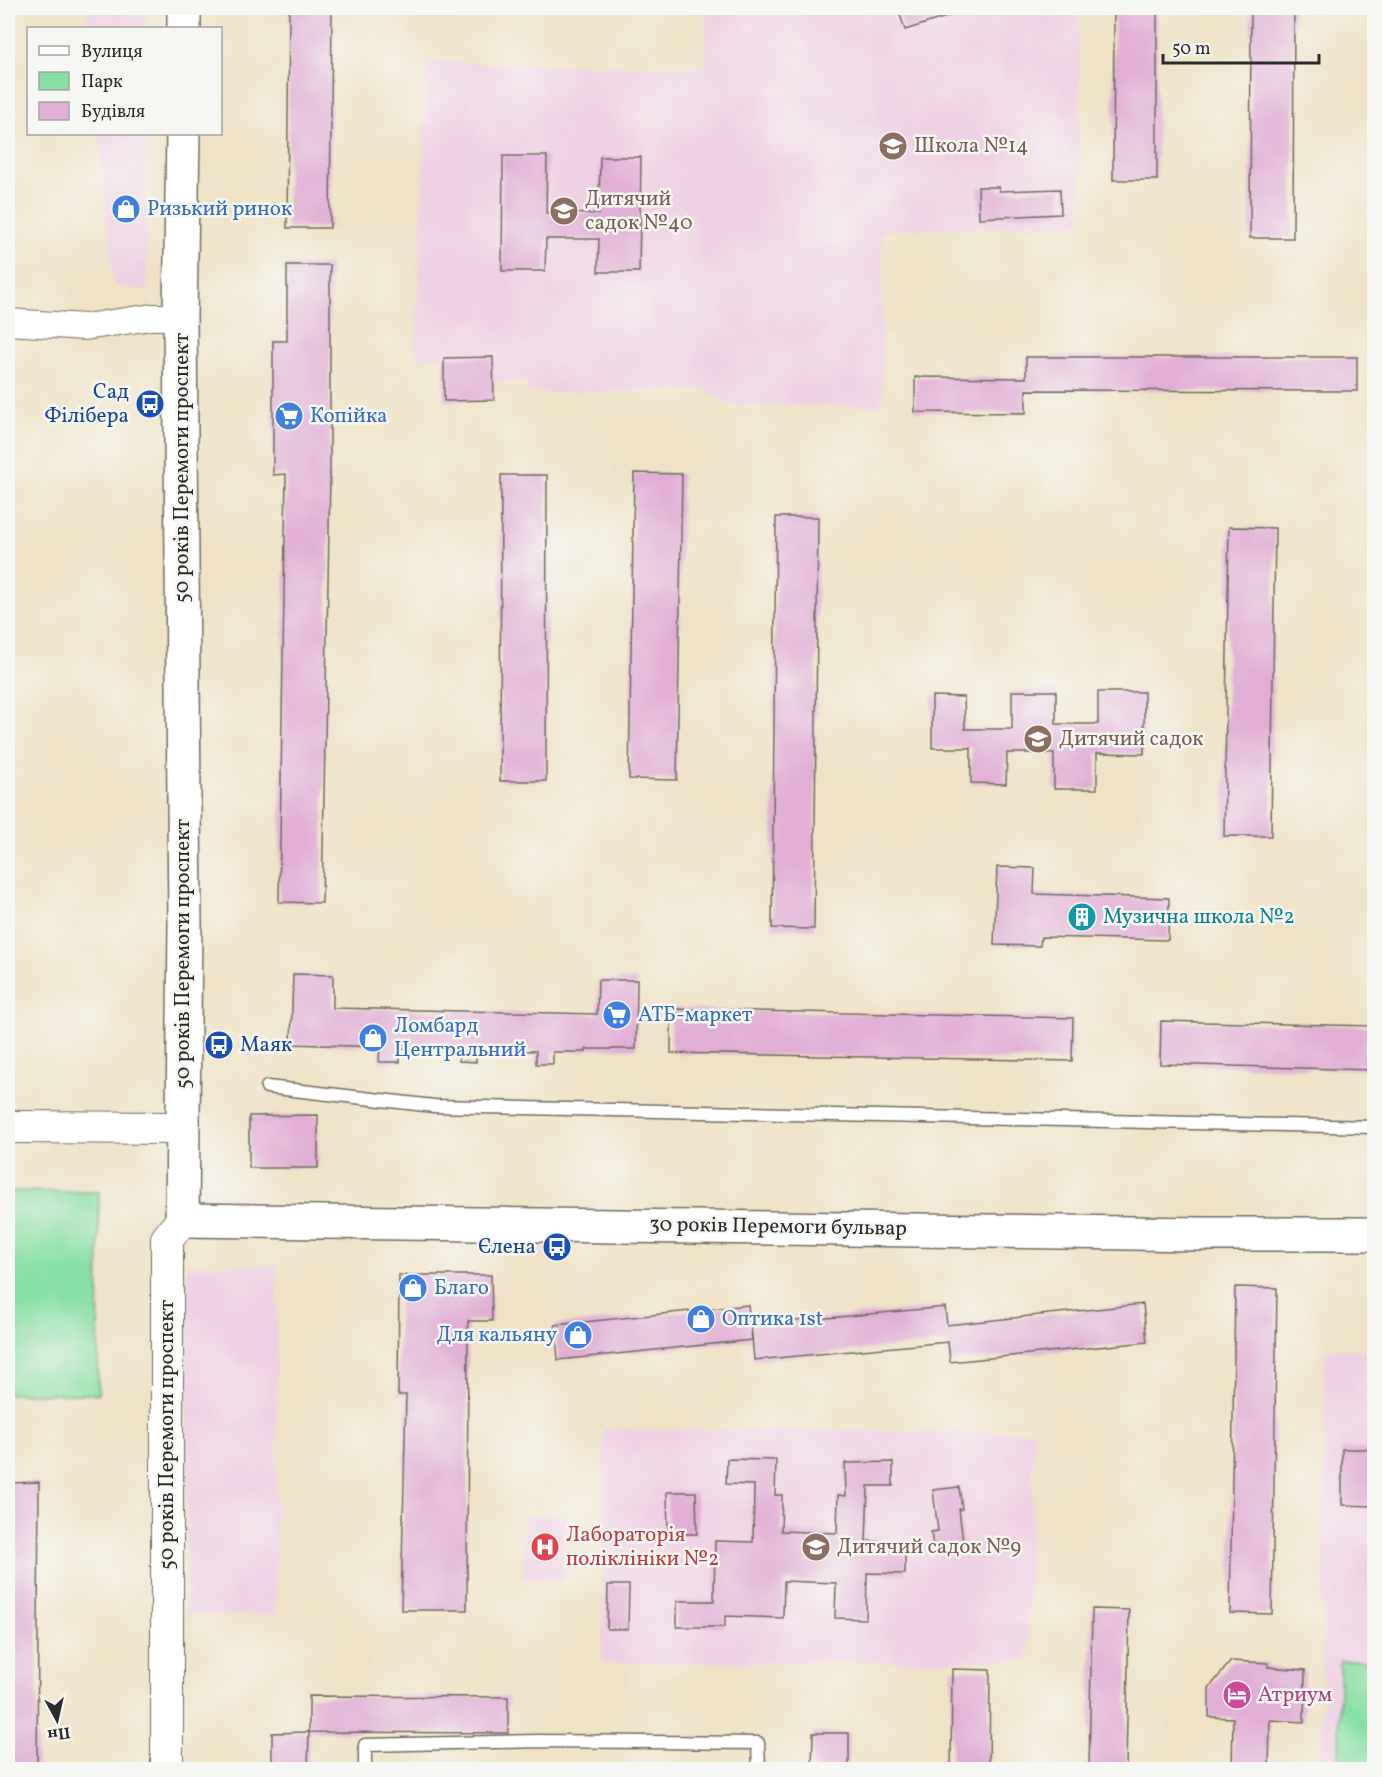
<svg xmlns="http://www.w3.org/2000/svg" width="1382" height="1777" font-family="Vollkorn,serif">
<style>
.built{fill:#f0d0e4}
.green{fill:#88dfa3;stroke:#5a8567;stroke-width:1.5}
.building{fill:#e1afd5}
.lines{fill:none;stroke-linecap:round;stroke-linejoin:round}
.service-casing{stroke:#706b61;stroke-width:15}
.minor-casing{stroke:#706b61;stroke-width:28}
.tertiary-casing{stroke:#706b61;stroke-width:34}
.secondary-casing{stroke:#706b61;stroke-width:36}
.service{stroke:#fff;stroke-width:12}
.minor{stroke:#fff;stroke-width:26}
.tertiary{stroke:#fff;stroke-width:32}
.secondary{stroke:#fff;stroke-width:33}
.labels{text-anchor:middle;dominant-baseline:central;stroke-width:5;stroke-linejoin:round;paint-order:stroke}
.education-label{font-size:21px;fill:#785e54;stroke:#f6f6f2;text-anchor:start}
.shop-label{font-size:21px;fill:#366cbe;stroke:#f6f6f2;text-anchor:start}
.transit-label{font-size:21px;fill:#164399;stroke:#f6f6f2;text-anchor:end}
.street-label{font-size:21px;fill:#2b2b2b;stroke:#f6f6f2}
.culture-label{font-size:21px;fill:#0d838f;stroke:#f6f6f2;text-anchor:start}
.health-label{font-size:21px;fill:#be3a42;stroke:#f6f6f2;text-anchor:start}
.hotel-label{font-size:21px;fill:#b23c85;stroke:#f6f6f2;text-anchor:start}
</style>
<rect width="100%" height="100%" fill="#f6f6f2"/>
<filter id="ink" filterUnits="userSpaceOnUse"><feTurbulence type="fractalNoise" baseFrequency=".0167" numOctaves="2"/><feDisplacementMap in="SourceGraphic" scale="12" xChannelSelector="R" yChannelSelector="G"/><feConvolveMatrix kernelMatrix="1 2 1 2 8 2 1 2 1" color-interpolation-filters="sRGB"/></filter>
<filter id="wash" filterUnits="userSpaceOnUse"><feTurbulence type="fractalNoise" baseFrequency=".008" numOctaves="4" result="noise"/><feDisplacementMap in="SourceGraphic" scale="24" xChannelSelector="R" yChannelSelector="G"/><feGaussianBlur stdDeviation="1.35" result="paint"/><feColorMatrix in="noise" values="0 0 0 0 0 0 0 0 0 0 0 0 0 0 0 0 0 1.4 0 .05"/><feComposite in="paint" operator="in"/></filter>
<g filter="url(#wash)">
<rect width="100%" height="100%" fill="#efe2c5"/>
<g class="built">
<polygon points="87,8 145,8 145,28 89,28"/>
<polygon points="706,8 1079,8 1081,224 882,231 882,406 729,405 706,390 528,393 527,381 494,382 494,400 444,401 444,358 416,356 427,62 706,67"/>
<polygon points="99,134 146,134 147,291 114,285"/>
<polygon points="187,1265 277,1265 276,1615 186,1615"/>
<polygon points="1325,1349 1374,1350 1374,1769 1322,1770"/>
<polygon points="603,1429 1034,1432 1027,1661 602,1663"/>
<polygon points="524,1515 567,1516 565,1580 523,1579"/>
</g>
<g class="green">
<polygon points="8,1191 99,1192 98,1394 8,1394"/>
<polygon points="1340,1661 1374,1661 1374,1769 1339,1769"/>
</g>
<g id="blocks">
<g class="building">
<polygon points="289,8 332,8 330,228 287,228"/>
<polygon points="898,8 964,8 965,11 905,30"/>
<polygon points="1114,8 1157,8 1157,180 1113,180"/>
<polygon points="1251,8 1294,8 1293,238 1250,238"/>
<polygon points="503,156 547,156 546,213 599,214 600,157 641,157 639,272 598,272 599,239 546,239 545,271 502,271"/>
<polygon points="978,187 999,187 999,191 1060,189 1061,214 979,218"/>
<polygon points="287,265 330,265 330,475 322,903 279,902 286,474 273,475 273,341 287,341"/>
<polygon points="493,357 494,400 444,401 444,358"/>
<polygon points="1026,357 1357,357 1357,391 1026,390 1026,413 915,412 915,377 1026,378"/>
<polygon points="634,473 682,474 677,780 629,779"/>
<polygon points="501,475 547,475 546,781 500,781"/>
<polygon points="776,517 818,517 814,929 772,928"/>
<polygon points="1229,527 1275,528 1271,836 1224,836"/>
<polygon points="1012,691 1056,691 1056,724 1098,724 1098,692 1144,692 1144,754 1097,753 1097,789 1054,789 1054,753 1007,753 1006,784 971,783 971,748 932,748 932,696 964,697 965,729 1012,729"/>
<polygon points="997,867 1035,868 1034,894 1169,898 1168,940 1041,937 1040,946 994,945"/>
<polygon points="293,974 333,975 333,1008 597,1014 598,980 637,980 636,1049 586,1049 586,1052 553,1052 553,1064 536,1064 536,1051 476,1050 476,1062 459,1061 459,1050 400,1049 400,1062 379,1062 380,1047 291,1044"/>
<polygon points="671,1009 1073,1018 1072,1061 671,1053"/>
<polygon points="1161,1021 1374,1026 1374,1070 1160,1064"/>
<polygon points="318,1115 318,1168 249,1168 249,1116"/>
<polygon points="399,1275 491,1275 492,1321 468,1321 467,1610 401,1610 406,1395 398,1395"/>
<polygon points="1235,1287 1277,1288 1272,1614 1230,1613"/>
<polygon points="1143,1304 1147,1342 950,1362 948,1342 754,1360 751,1325 945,1307 947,1325"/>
<polygon points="748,1305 752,1340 558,1360 555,1325"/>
<polygon points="1342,1449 1374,1449 1374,1506 1342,1505"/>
<polygon points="727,1459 776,1460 775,1495 782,1495 781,1531 837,1533 838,1495 846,1496 845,1463 893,1462 893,1486 868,1486 866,1541 905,1542 905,1574 867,1573 866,1619 835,1618 836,1583 784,1581 783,1618 725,1616 725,1627 677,1627 677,1601 714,1601 715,1541 753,1542 754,1485 726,1484"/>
<polygon points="39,1482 37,1770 8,1770 8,1483"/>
<polygon points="959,1487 962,1509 959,1509 964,1550 934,1554 931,1532 938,1531 933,1490"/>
<polygon points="667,1492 696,1492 697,1534 668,1534"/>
<polygon points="608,1585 629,1585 628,1629 607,1629"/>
<polygon points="1092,1609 1129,1610 1126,1770 1089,1770"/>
<polygon points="1231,1661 1268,1663 1268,1667 1305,1670 1304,1722 1270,1720 1269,1770 1232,1770 1233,1718 1209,1717 1209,1688"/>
<polygon points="952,1669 990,1670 989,1770 951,1770"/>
<polygon points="309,1696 508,1697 508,1733 309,1732"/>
<polygon points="309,1732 308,1770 272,1770 272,1733"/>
<polygon points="813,1733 849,1733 849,1770 812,1770"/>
</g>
</g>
</g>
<g filter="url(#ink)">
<use href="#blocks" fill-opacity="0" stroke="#706b61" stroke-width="1.5"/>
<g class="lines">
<g class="service-casing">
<g id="service">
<polyline points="267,1087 434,1106 1374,1127"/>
<polyline points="365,1770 365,1745 539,1741 758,1743 759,1770"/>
</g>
</g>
<g class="minor-casing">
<polyline id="minor" points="8,322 85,327 152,317 180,317"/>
</g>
<g class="tertiary-casing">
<g id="tertiary">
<polyline points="8,1127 182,1128"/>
<polyline points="167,1770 167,1239 182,1220"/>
</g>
</g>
<g class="secondary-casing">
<g id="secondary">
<polyline points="184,28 184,8"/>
<polyline points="183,134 180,317 185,924 182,1220 1201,1234 1374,1234"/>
</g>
</g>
<use href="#service" class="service"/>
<use href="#minor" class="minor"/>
<use href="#tertiary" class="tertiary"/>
<use href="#secondary" class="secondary"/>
</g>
</g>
<defs>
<g id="school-disc" transform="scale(1.5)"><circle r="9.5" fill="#8d6e63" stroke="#f6f6f2"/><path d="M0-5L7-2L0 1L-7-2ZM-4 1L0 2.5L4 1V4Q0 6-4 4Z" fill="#fff"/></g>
<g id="shop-disc" transform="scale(1.5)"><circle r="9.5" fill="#3f7fe0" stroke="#f6f6f2"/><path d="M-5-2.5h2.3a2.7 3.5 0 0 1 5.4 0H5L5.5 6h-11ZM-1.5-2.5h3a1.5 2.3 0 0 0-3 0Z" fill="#fff"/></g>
<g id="bus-disc" transform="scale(1.5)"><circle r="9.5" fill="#1a4fb4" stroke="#f6f6f2"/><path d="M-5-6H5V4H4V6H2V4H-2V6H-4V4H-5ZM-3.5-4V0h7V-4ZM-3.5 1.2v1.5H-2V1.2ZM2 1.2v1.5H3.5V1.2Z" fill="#fff"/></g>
<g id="supermarket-disc" transform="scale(1.5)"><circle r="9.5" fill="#3f7fe0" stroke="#f6f6f2"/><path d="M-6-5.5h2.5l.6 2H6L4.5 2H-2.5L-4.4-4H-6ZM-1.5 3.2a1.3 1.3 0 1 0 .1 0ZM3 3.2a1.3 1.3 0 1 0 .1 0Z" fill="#fff"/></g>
<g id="building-disc" transform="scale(1.5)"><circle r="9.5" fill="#0f9aa8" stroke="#f6f6f2"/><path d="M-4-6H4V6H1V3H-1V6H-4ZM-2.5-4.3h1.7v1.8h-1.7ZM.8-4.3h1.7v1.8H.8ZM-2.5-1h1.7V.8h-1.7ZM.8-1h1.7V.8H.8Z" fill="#fff"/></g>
<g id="hospital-disc" transform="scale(1.5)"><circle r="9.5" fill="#e0444e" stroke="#f6f6f2"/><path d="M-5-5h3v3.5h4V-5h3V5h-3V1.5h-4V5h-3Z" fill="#fff"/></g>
<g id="hotel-disc" transform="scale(1.5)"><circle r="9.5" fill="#d1479c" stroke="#f6f6f2"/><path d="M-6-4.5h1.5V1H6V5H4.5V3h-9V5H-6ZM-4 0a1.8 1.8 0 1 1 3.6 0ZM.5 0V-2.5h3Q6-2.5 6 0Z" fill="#fff"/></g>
</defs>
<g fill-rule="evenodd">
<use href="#school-disc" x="893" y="146"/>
<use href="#shop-disc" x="126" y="209"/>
<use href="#school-disc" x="564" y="211"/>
<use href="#bus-disc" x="150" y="404"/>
<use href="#supermarket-disc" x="289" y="416"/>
<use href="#school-disc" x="1038" y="739"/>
<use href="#building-disc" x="1082" y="917"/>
<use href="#supermarket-disc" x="617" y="1015"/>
<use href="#shop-disc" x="373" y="1038"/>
<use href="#bus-disc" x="219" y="1045"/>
<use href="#bus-disc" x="557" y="1247"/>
<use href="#shop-disc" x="413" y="1288"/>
<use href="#shop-disc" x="701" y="1319"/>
<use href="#shop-disc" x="578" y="1335"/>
<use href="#hospital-disc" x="545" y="1547"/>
<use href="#school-disc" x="816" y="1547"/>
<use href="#hotel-disc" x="1237" y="1695"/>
</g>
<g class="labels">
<g class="education-label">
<text x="914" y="146">Школа №14</text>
<text x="585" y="199">Дитячий<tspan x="585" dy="24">садок №40</tspan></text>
<text x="1059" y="739">Дитячий садок</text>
<text x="837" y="1547">Дитячий садок №9</text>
</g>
<g class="shop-label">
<text x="147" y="209">Ризький ринок</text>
<text x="310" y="416">Копійка</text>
<text x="638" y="1015">АТБ-маркет</text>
<text x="394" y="1026">Ломбард<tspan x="394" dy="24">Центральний</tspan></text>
<text x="434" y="1288">Благо</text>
<text x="722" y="1319">Оптика 1st</text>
<text x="557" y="1335" text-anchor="end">Для кальяну</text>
</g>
<g class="transit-label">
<text x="129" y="392">Сад<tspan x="129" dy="24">Філібера</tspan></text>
<text x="240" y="1045" text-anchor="start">Маяк</text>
<text x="536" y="1247">Єлена</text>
</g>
<g class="street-label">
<text transform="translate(182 468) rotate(-90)">50 років Перемоги проспект</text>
<text transform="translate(183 954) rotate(-90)">50 років Перемоги проспект</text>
<text transform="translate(778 1227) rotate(1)">30 років Перемоги бульвар</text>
<text transform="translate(167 1435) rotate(-90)">50 років Перемоги проспект</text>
</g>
<g class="culture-label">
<text x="1103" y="917">Музична школа №2</text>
</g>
<g class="health-label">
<text x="566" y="1535">Лабораторія<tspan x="566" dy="24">поліклініки №2</tspan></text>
</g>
<g class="hotel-label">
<text x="1258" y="1695">Атриум</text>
</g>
</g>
<rect width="1382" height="1777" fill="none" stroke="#f6f6f2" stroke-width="30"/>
<rect x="27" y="27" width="195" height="108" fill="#f6f6f2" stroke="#a5a5a2" stroke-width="1.5"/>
<rect x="39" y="46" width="30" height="9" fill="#ffffff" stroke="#a5a5a2" stroke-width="1.5"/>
<text x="81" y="57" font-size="18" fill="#2b2b2b">Вулиця</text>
<rect x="39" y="72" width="30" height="18" fill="#88dfa3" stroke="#a5a5a2" stroke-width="1.5"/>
<text x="81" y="87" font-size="18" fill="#2b2b2b">Парк</text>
<rect x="39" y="102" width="30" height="18" fill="#e1afd5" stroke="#a5a5a2" stroke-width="1.5"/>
<text x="81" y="117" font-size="18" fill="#2b2b2b">Будівля</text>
<g transform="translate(57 1720) rotate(172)" stroke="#f6f6f2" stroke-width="4.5" paint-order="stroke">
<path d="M0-4.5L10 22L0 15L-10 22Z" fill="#2b2b2b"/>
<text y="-9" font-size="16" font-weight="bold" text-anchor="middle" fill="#2b2b2b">Пн</text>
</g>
<path d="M1163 54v9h156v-9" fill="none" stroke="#2b2b2b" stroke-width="3"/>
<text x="1172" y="54" font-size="18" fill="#2b2b2b" stroke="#f6f6f2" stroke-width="4.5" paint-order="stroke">50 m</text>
</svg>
